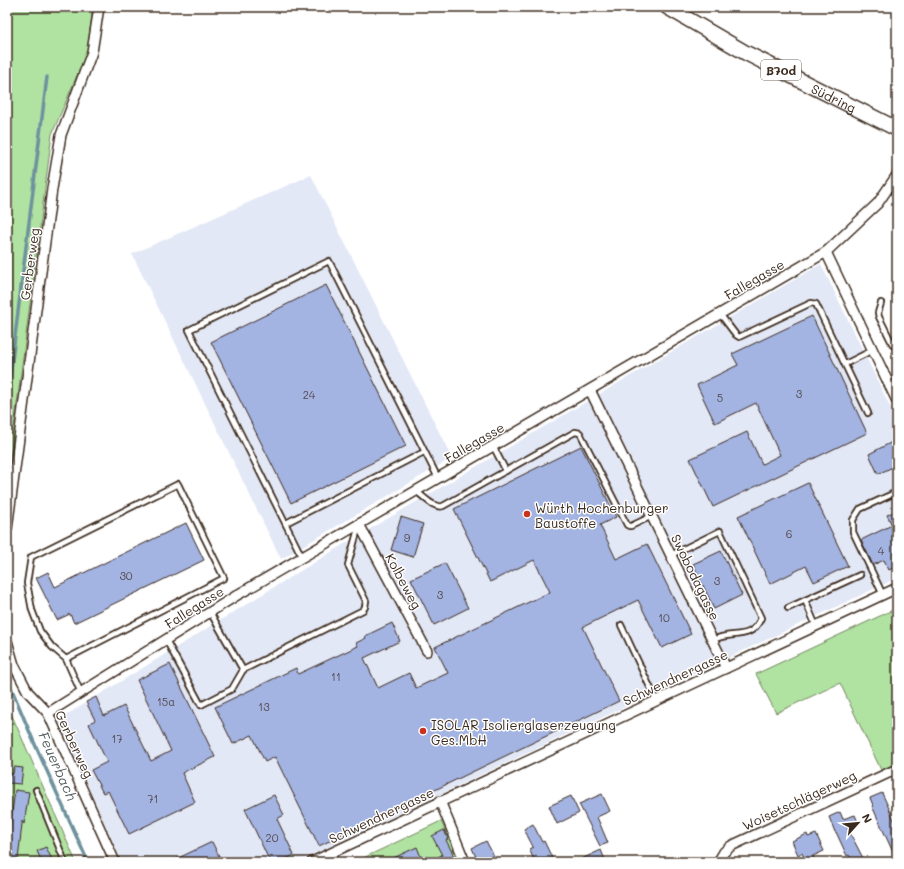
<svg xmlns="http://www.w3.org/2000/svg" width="904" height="869" font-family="Mali,sans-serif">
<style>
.built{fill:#e3e8f6}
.green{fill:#b0e2a2;stroke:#768660}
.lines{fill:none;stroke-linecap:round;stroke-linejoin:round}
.stream{stroke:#6e929d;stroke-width:3.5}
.building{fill:#a3b3e2;stroke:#3b2a1e}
.service-casing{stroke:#3b2a1e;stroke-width:8}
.minor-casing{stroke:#3b2a1e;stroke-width:12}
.primary-casing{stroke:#3b2a1e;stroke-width:17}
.service{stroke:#fff;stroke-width:4.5}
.minor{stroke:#fff;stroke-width:9}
.primary{stroke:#fff;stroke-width:14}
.poi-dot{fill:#c8321e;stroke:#fff;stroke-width:1.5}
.labels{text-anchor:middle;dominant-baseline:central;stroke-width:3;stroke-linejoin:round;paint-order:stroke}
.number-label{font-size:11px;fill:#554c4f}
.shield{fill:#fff;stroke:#766a62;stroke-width:1}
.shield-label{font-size:12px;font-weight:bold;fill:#3b2a1e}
.street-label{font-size:13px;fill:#3b2a1e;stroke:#fff}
.poi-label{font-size:13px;fill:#3b2a1e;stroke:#fff;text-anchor:start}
.water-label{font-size:14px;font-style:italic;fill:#545e5e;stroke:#fff}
</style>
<rect width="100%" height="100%" fill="#fff"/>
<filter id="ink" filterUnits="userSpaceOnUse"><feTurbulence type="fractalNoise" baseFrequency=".025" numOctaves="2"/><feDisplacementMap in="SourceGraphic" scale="8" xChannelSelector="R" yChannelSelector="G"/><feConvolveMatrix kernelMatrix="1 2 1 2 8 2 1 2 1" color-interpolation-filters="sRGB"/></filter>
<g filter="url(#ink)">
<g class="built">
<polygon points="311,175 452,458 281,559 132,254"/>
<polygon points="821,264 897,421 897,578 297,862 122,862 58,720 346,543"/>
</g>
<g class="green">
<polygon points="7,7 93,7 87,52 52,134 7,481"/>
<polygon points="897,608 897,763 881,770 840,683 776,713 756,674"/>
<polygon points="7,704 76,862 7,862"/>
<polygon points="441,821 459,862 355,862"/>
</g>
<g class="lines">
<g class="stream">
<polyline points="7,401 47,77"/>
<polyline points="7,678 33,740 88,862"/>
</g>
</g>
<g class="building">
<polygon points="326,285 406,446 291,503 211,342"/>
<polygon points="812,316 867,433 713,507 690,459 747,432 762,464 780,455 756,403 715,423 697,385 738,365 732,354"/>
<polygon points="892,442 897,444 897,465 878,474 869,454"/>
<polygon points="581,446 616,517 600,525 616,559 647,544 691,634 662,648 638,600 583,627 619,701 319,846 275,757 265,762 252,735 233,744 215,707 296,668 298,674 358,646 356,643 366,638 365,636 392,623 400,641 364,658 378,688 409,673 416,688 448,673 435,647 550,592 534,560 490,582 454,509"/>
<polygon points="808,483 848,566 814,582 806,566 770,584 738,516"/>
<polygon points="897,510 897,566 889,570 884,560 873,565 861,540 892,525 887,515"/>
<polygon points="401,517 423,524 413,557 391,550"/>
<polygon points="186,523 204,560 74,623 70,614 57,620 36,578 48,572 55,587"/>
<polygon points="721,551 742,595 714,609 693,564"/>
<polygon points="445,563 468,608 434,625 411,579"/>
<polygon points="170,664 215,757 182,773 195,802 129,834 108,791 103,793 91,770 107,762 89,724 95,720 86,702 96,697 104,716 124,706 151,761 171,751 137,680"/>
<polygon points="14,767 23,768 21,784 9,783 10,773 13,774"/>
<polygon points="15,790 29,792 24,824 22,821 22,824 18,860 7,859 7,849"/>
<polygon points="882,793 897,826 897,861 872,806 873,805 870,798"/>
<polygon points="602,794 610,811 597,817 608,843 600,846 579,804"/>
<polygon points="274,795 284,815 277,819 294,855 280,862 270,862 245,809"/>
<polygon points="571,796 579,813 557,824 549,806"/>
<polygon points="840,812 843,819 855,815 858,822 847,827 865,862 852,862 849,855 847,856 836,832 835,832 829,817"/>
<polygon points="533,824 542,842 544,841 554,862 535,862 529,849 533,847 524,829"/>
<polygon points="444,830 448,839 446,840 457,862 428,862 442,855 432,836"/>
<polygon points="807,834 808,837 816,834 824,851 813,856 816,862 806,862 802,853 798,855 792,841"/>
<polygon points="486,841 494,856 481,862 478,862 472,848"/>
<polygon points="212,842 222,862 170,862"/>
<polygon points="46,847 53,862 42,862 37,851"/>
<polygon points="417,847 421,857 409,862 385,862"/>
<polygon points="601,850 606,862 575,862"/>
</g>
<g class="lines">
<g class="service-casing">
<g id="service">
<polyline points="881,303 878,313 879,317 893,345 897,349"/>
<polyline points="720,314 736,335 739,337 811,303 816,304 868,413"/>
<polyline points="845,364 873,350"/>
<polyline points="493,446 506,471"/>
<path d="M416,491C423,496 434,509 443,506L575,432L580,433L627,525L629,526H631L652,516"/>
<polyline points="286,523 424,452"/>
<path d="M671,555L720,531L761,618C751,642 732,630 713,640"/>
<polyline points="302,557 189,330 329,261 438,478"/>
<polyline points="883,595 853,532 853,520 860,509 897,492"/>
<polyline points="805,600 816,626"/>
<polyline points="788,608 860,575"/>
<polyline points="210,612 243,670"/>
<polyline points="621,625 656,700"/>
<polyline points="166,640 201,705 232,689 243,670 363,610 365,607 366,601 348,565 359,525"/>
<polyline points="66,659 224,578 178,484 31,557 27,583 32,610 40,631 52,647 66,659 81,693"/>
<polyline points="36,790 65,862"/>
</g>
</g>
<g class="minor-casing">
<g id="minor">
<polyline points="826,252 897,401"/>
<polyline points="590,390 726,668"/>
<polyline points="359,524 427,651"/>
<polyline points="7,529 52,189 61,135 92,52 99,7"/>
<polyline points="7,641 14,665 28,692 48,713 115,862"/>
<polyline points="48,713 239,594 826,252 878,203 897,175"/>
<polyline points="440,801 465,862"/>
<polyline points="312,862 897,588"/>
<polyline points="718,862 724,852 731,846 897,769"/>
</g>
</g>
<g class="primary-casing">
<g id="primary">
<path id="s1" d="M667,7L746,53L897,129"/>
</g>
</g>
<use href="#service" class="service"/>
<use href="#minor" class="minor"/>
<use href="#primary" class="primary"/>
</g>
</g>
<g class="poi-dot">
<circle cx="527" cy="514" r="4"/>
<circle cx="423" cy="731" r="4"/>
</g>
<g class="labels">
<g class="number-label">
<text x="799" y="393">3</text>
<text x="309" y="394">24</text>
<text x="720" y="397">5</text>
<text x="789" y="533">6</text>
<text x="407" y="537">9</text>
<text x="881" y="550">4</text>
<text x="126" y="575">30</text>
<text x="717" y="580">3</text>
<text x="440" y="594">3</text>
<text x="664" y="617">10</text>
<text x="336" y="676">11</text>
<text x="166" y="701">15a</text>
<text x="264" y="706">13</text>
<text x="117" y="738">17</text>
<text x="153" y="798">71</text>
<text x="272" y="837">20</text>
</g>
<rect class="shield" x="761" y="60" width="40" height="20" rx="3"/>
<g class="shield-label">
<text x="781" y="70">B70d</text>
</g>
<g class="street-label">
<text stroke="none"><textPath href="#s1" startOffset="190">Südring</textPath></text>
<text transform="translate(29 264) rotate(-82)">Gerberweg</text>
<text transform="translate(754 279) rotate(-30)">Fallegasse</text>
<text transform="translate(474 442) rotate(-30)">Fallegasse</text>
<text transform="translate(696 577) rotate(64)">Swobodagasse</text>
<text transform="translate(404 581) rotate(62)">Kolbeweg</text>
<text transform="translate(194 607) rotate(-32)">Fallegasse</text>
<text transform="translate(675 677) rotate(-25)">Schwendnergasse</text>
<text transform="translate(75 744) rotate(65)">Gerberweg</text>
<text transform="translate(799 800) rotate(-25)">Woisetschlägerweg</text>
<text transform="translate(381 815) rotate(-25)">Schwendnergasse</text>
</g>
<g class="poi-label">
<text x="535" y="507">Würth Hochenburger<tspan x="535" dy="15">Baustoffe</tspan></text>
<text x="431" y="724">ISOLAR Isolierglaserzeugung<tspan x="431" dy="15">Ges.MbH</tspan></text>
</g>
<g class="water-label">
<text transform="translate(58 766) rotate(66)">Feuerbach</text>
</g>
</g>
<rect width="904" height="869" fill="none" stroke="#fff" stroke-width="24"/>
<rect x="12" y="12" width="880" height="845" fill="none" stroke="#3b2a1e" stroke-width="1.5" filter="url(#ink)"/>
<g transform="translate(858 823) rotate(63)" stroke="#ffffff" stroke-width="3" paint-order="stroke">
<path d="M0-3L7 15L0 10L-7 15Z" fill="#3b2a1e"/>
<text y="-6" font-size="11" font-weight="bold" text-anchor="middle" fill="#3b2a1e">N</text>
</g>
</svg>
